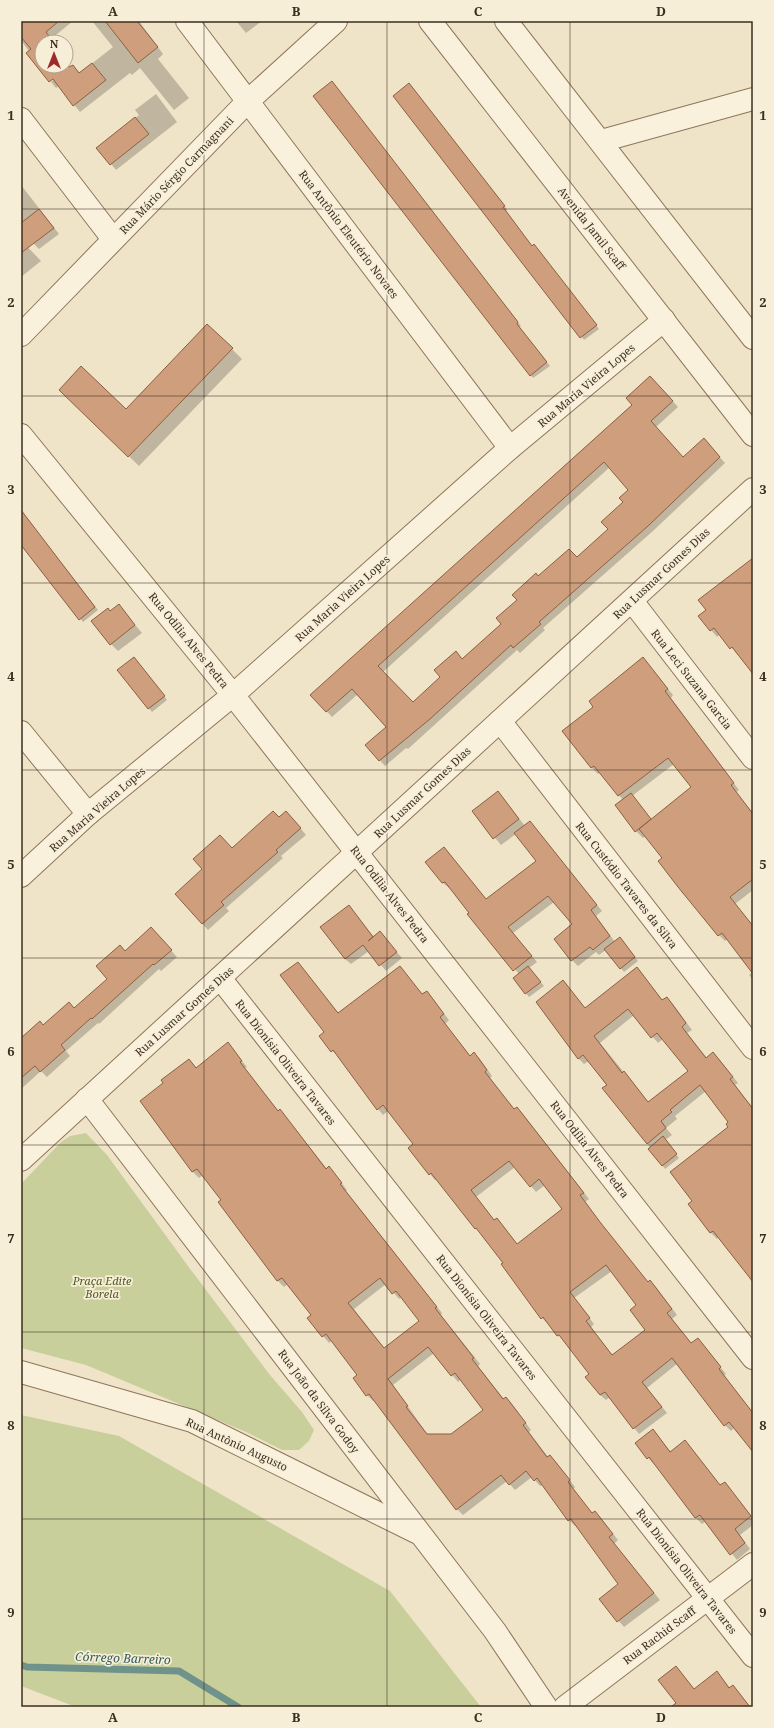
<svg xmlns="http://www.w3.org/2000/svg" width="774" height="1728" font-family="'Noto Serif',serif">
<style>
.green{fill:#c9cf9b}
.shadow{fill:#0003;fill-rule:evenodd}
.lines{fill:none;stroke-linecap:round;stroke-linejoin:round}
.stream{stroke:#6f938a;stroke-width:7}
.building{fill:#cf9f7d;stroke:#8d5f41;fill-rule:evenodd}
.minor-casing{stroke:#8d765c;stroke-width:24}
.minor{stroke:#faf1dc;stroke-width:22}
.grid{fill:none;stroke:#3d2e20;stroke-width:1;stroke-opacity:0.55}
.labels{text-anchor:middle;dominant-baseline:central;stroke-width:3.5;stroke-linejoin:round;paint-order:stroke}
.street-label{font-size:11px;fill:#3d2e20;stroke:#f7eed8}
.park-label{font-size:11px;font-style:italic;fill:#4d5a26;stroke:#f7eed8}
.water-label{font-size:12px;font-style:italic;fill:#2f5d5a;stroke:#f7eed8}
.neatline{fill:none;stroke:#3d2e20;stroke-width:1.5}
.grid-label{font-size:13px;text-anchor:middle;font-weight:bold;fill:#3d2e20}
</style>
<rect width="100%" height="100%" fill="#f0e4c8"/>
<g class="green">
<polygon points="86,1133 107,1155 188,1266 270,1375 302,1412 314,1430 309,1441 299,1450 282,1450 246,1432 86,1365 21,1348 21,1184 61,1142 70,1136"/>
<polygon points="21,1415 119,1436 390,1591 481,1707 76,1707 21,1686"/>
</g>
<g class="shadow">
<polygon points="21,21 73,21 51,39 54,42 42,42 42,66 66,66 66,63 70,68 73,66 80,73 113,47 92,21 139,21 163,54 158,59 189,98 174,110 140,68 132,75 130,73 80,112 59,86 56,88 51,82 57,77 49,80 21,40"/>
<polygon points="236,21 262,21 246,33"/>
<polygon points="409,84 507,209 506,211 533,247 537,249 599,329 584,340"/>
<polygon points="335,86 521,326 519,327 550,366 533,378"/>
<polygon points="156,94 177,122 116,170 98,148 139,115 135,110"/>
<polygon points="21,185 59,234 39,249 33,243 21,221"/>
<polygon points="21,240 41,261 21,277"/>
<polygon points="232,349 242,359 139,466 71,400 126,410"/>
<path d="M656,383L678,407L656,427L683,458L709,445L725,463L653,531L543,628L545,630L520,653L517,650L408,749L406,748L385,766L366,745L387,727L358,694L332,717L311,695ZM610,467L630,491L609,529L577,558L539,577L518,600L503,624L413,703L383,672Z"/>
<polygon points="21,511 98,610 83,622 21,543"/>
<polygon points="753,559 753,672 738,653 737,654 720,634 717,637 699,616 707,610"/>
<polygon points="119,606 142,633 118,651 111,644 108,609 111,612"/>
<path d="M643,658L673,695L671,698L739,790L736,792L753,813V890L735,904L753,926V972L728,939L725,941L719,935L646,836L643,838L636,831L623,800L600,773L598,774L592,768L563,732L595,707ZM674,764L692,787L652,820L632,796Z"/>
<polygon points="137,661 167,700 152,712 119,670"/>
<polygon points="498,792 525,826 535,828 602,911 596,916 615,942 623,942 638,961 624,972 606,950 599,955 596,952 578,966 572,960 574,925 554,902 513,933 537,962 529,968 544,986 529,997 514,978 519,974 450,887 449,888 443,883 427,862 487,900 537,861 516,834 501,845 473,811"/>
<polygon points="279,818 292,818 306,835 281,856 283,858 226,908 229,911 208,930 176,894 204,869"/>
<polygon points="349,906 374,937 380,933 402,958 386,971 369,951 351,964 345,959"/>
<polygon points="157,935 177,957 161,971 159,969 99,1024 98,1023 66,1051 70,1056 47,1077 41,1071 21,1089 21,1039 75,1009 108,980 125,952"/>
<path d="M298,963L339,1014L423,995L427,992L432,998L449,1020L445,1024L470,1056L474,1054L480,1059L492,1076L490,1078L514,1110L517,1108L523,1114L589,1199L585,1202L605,1229L648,1283L650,1282L656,1287L677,1315L672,1319L692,1344L698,1339L726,1374L724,1375L753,1414V1450L735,1427L731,1431L725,1425L678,1363L647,1388L667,1413L639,1434L610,1397L606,1400L600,1395L591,1374L564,1340L542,1318L503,1265L505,1263L437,1178L435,1180L430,1174L414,1144L388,1111L383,1115L378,1109L339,1056L332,1051ZM515,1167L536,1192L545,1185L564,1209L518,1245L502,1225L495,1221L476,1197ZM612,1271L638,1305L647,1330L613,1356L591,1327L594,1324L574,1298Z"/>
<path d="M637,968L663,1001L667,998L673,1004L692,1030L687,1033L707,1058L713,1053L719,1059L738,1083L735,1085L753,1108V1280L719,1237L717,1239L711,1233L689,1204L693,1201L730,1127L729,1122L706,1091L675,1116L677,1119L666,1128L672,1135L665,1140L679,1158L665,1169L589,1061L584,1064L578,1058L563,981L585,1009ZM634,1015L658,1043L663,1039L689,1072L649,1103L600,1043Z"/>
<polygon points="753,972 753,980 749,975"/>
<path d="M228,1044L247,1067L245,1068L279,1112L280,1111L286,1117L327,1169L335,1174L347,1190L346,1191L442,1313L441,1315L480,1364L478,1366L504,1399L506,1398L512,1404L531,1430L529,1432L548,1457L556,1462L575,1487L573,1489L592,1514L595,1512L601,1518L618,1540L614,1544L660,1600L624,1627L600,1599L620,1584L577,1525L575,1526L569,1520L543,1485L540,1486L532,1477L515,1490L507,1481L463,1515L457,1509L375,1400L373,1401L367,1395L359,1375L332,1340L329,1343L323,1336L312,1315L288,1284L284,1287L278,1281L219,1202L222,1200L203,1175L199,1178L193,1172L141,1102L165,1083L189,1060L197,1068ZM386,1284L399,1299L402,1297L420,1321L385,1349L354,1309ZM434,1353L458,1382L461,1379L484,1411L452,1435H428L393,1385Z"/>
<polygon points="653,1430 671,1452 721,1486 730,1489 753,1518 753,1525 740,1535 750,1549 737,1560 706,1521 702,1524 696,1518 655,1463 654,1464 648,1458 636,1444"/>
<polygon points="717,1672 730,1688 733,1686 751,1707 670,1707"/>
</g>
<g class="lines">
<polyline class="stream" points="21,1665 27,1667 179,1671 238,1707"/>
</g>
<g class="building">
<polygon points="21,21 59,21 46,32 49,36 46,38 49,42 42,42 42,66 66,66 66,63 69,67 73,65 79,73 92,63 106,80 73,106 53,79 49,82 26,53 31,49 21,37"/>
<polygon points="105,21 137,21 158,47 138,63"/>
<polygon points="332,81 518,322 517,324 547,362 530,376 313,96"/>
<polygon points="409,83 505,206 503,207 532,246 534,244 597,325 580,338 393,96"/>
<polygon points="135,117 149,134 110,165 96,148"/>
<polygon points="39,209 54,228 21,253 21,223"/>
<polygon points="207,324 233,348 128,457 59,390 81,366 126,409"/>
<path d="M650,376L673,401L651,421L683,457L704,438L720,457L648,526L539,622L541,624L513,648L511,645L430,719L379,761L365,745L386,727L352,689L326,712L310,695L632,405L626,398ZM604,462L628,490L619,498L623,502L601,522L608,529L577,557L569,549L538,576L536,573L512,595L517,600L496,618L501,624L462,659L456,651L434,670L440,677L413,702L378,666Z"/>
<polygon points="21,510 95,607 79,620 21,545"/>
<polygon points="753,558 753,674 732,647 730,649 714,628 710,631 698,616 706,610 698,600"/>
<polygon points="119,604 135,625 110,645 91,621 108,608 110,611"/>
<polygon points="134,657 165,696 148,709 117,670"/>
<polygon points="643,657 668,689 665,691 734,783 731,785 753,814 753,879 730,897 753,926 753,974 722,933 718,936 678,887 658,861 662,858 639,829 691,787 668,758 618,796 594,766 591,768 562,731 593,707 589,701"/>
<polygon points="498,791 519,819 493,839 472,811"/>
<polygon points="631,793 651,819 635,832 615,805"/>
<polygon points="273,811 279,817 286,811 301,828 276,850 278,852 221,902 224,905 202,924 175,894 202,869 193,859 220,835 232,848"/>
<polygon points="530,821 597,905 591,910 610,936 593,950 590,947 571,961 554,939 572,924 548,896 508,927 532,956 513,971 467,914 469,913 445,882 442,883 425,862 444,847 486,899 536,861 514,833"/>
<polygon points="349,905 373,937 368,941 380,931 397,952 379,966 363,945 345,959 320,927"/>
<polygon points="151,927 172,950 154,965 153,964 92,1019 91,1018 61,1045 65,1050 40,1072 35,1066 21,1078 21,1038 40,1021 43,1025 69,1002 74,1008 107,979 96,966 120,945 125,951"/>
<polygon points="620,937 635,957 620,969 604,949"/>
<path d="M298,962L338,1013L400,966L422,994L427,991L444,1014L440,1017L470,1056L474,1052L487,1070L485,1072L514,1109L517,1107L584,1193L580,1195L600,1222L648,1282L650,1280L672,1309L667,1313L691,1343L698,1338L721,1367L719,1369L753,1413V1452L729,1422L724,1426L672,1358L642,1382L662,1407L633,1429L605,1392L600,1395L585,1377L589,1374L559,1335L557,1336L543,1317L541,1319L501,1264L503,1263L476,1228L475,1229L431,1173L429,1175L408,1148L413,1144L383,1105L377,1110L333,1050L331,1052L319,1036L324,1032L280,975ZM509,1161L530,1187L539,1179L562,1209L517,1244L497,1218L494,1220L471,1190ZM606,1265L636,1305L630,1310L645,1330L612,1355L586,1321L590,1318L570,1292Z"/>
<polygon points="528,966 541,982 525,994 513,978"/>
<path d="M637,967L662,1000L667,997L686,1023L682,1027L706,1058L713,1052L733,1077L730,1079L753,1109V1282L713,1231L710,1233L688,1204L692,1201L670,1172L728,1127L726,1124L728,1122L700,1085L670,1110L672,1112L661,1121L666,1128L647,1144L602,1088L607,1085L583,1055L578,1059L536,1002L563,980L585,1008ZM628,1009L651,1038L657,1033L688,1071L648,1102L624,1071L622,1073L594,1036Z"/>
<path d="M228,1042L242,1061L240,1062L278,1111L280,1109L326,1169L329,1166L342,1183L340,1184L437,1307L435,1308L474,1358L472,1359L503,1399L506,1397L526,1423L523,1425L547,1457L550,1455L570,1480L568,1482L592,1513L595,1511L613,1534L609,1537L654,1593L617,1622L599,1599L618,1584L571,1519L568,1521L537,1478L534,1481L526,1471L509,1485L501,1475L456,1510L369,1394L366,1396L353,1378L357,1375L326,1334L322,1337L307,1318L311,1315L282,1278L277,1281L218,1202L221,1200L197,1169L192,1172L140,1101L163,1083L161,1080L189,1059L196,1068ZM380,1278L392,1294L396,1291L419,1321L384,1348L348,1303ZM428,1347L451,1376L455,1373L483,1410L451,1434H427L406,1407L408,1406L388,1379Z"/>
<polygon points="663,1136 677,1154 662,1166 648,1149"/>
<polygon points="653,1429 670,1452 685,1440 720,1485 725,1482 751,1516 735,1529 745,1543 730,1555 700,1515 695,1518 649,1457 647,1459 635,1443"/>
<polygon points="676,1666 694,1689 717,1671 729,1688 733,1685 750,1707 671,1707 676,1703 658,1680"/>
</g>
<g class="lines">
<g class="minor-casing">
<g id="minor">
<polyline points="187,21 510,448"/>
<polyline points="430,21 753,435"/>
<polyline points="506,21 753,338"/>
<polyline points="21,119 113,239"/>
<polyline points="601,141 753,99"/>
<polyline points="21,335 248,101 336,21"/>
<polyline points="21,435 233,695 753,1358"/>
<polyline points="632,601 753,758"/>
<polyline points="500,721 753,1048"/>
<polyline points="21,732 88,814"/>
<polyline points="21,876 88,814 233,695 510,448 664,320"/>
<polyline points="220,978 753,1656"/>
<polyline points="87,1099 495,1631 546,1707"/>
<polyline points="21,1160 753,489"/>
<polyline points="21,1372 192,1421 416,1532"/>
<polyline points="565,1707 753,1564"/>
</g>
</g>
<use href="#minor" class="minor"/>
</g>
<path class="grid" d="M204,21V1707M387,21V1707M570,21V1707M21,209H753M21,396H753M21,583H753M21,770H753M21,958H753M21,1145H753M21,1332H753M21,1519H753"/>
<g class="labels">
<g class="street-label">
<text transform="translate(176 175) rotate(-46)">Rua Mário Sérgio Carmagnani</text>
<text transform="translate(592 228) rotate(52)">Avenida Jamil Scaff</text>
<text transform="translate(349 234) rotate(53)">Rua Antônio Eleutério Novaes</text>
<text transform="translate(586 385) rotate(-40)">Rua Maria Vieira Lopes</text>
<text transform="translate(661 573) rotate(-43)">Rua Lusmar Gomes Dias</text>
<text transform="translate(342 598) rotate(-42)">Rua Maria Vieira Lopes</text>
<text transform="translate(189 640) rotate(51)">Rua Odília Alves Pedra</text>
<text transform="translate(692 679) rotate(52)">Rua Leci Suzana Garcia</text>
<text transform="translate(422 792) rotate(-43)">Rua Lusmar Gomes Dias</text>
<text transform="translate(97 809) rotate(-41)">Rua Maria Vieira Lopes</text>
<text transform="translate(627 885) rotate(52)">Rua Custódio Tavares da Silva</text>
<text transform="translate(390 894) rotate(52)">Rua Odília Alves Pedra</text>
<text transform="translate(184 1011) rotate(-42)">Rua Lusmar Gomes Dias</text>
<text transform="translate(286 1062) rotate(52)">Rua Dionísia Oliveira Tavares</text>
<text transform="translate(590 1149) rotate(52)">Rua Odília Alves Pedra</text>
<text transform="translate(487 1317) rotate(52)">Rua Dionísia Oliveira Tavares</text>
<text transform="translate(319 1401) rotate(53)">Rua João da Silva Godoy</text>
<text transform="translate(237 1444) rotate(25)">Rua Antônio Augusto</text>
<text transform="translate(687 1571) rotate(52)">Rua Dionísia Oliveira Tavares</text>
<text transform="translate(659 1635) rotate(-37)">Rua Rachid Scaff</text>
</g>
<g class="park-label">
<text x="102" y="1280">Praça Edite<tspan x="102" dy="13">Borela</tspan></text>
</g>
<g class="water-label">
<text transform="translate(123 1658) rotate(2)">Córrego Barreiro</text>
</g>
</g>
<rect width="774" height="1728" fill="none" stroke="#f7eed8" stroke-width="44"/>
<g transform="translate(54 54)"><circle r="19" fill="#f7eed8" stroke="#ada18e"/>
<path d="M0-3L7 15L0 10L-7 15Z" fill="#9e2a2b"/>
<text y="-6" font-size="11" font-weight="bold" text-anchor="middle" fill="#3d2e20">N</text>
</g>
<rect x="22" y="22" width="730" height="1684" class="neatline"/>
<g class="grid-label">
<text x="113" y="16">A</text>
<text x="296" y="16">B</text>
<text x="478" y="16">C</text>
<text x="661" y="16">D</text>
<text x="11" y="120">1</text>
<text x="763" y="120">1</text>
<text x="11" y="307">2</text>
<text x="763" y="307">2</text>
<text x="11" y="494">3</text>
<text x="763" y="494">3</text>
<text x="11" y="681">4</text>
<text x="763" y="681">4</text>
<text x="11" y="869">5</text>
<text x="763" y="869">5</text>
<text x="11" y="1056">6</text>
<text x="763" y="1056">6</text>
<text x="11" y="1243">7</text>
<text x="763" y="1243">7</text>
<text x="11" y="1430">8</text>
<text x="763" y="1430">8</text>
<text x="11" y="1617">9</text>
<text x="763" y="1617">9</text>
<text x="113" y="1722">A</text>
<text x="296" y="1722">B</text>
<text x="478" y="1722">C</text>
<text x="661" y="1722">D</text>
</g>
</svg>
